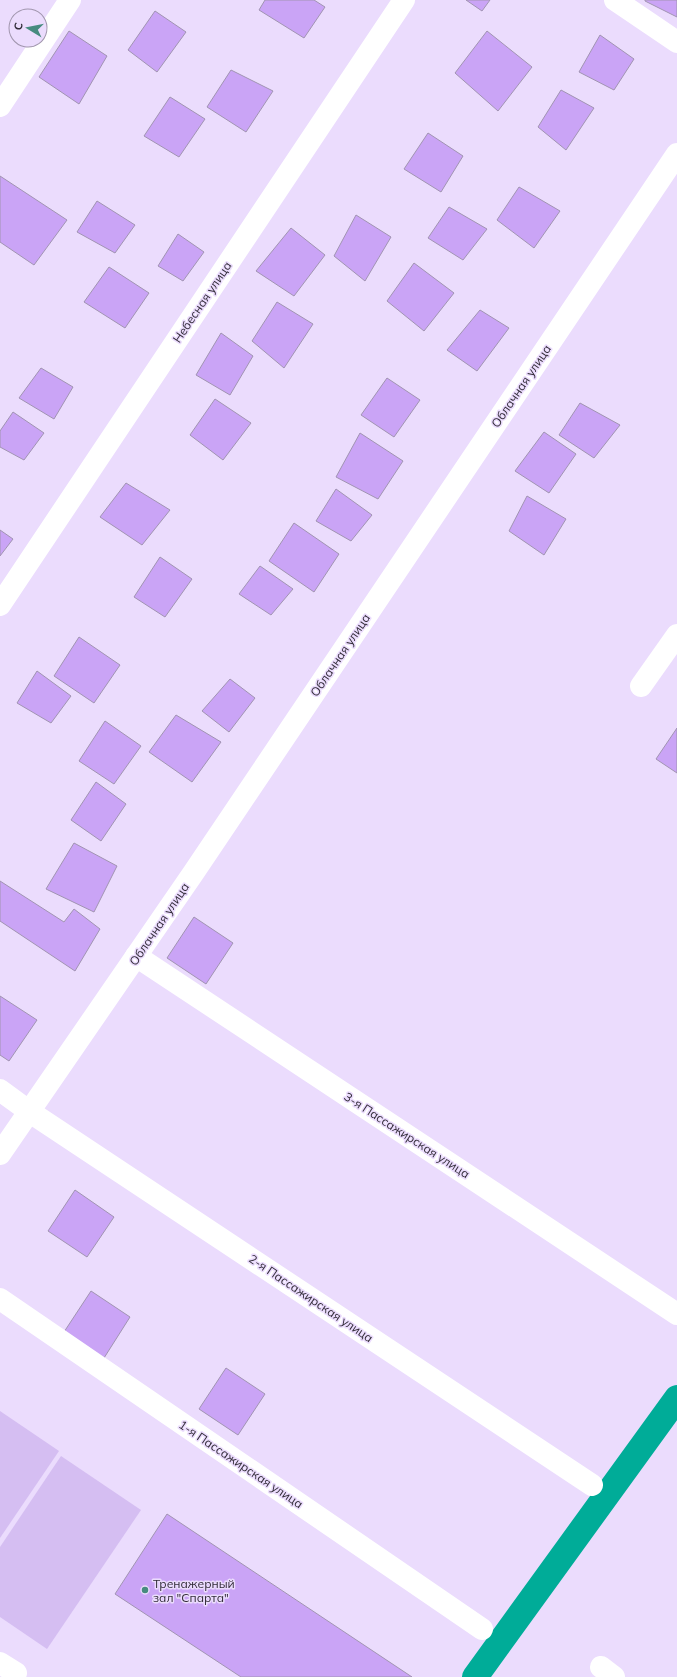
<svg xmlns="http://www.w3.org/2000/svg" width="677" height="1677" font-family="Mulish,sans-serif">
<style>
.green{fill:#d5bef2}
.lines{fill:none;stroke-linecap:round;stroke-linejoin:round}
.canal{stroke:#00ac98;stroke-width:26}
.building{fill:#caa4f6;stroke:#a194b2}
.minor{stroke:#fff;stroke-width:22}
.poi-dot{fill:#478b7f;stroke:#ebdcfd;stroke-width:1.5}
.labels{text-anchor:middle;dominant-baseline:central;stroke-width:3;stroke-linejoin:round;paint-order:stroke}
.street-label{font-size:12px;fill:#322c38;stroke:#ebdcfd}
.poi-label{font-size:12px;fill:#322c38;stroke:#ebdcfd;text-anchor:start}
</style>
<rect width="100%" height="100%" fill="#ebdcfd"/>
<g class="green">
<polygon points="0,1411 59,1451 0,1538"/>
<polygon points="61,1456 141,1510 47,1649 0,1617 0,1547"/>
</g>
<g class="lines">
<polyline class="canal" points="475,1677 677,1398"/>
</g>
<g class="building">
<polygon points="265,0 314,0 325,7 304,38 259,10"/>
<polygon points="466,0 490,0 482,11"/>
<polygon points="645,0 677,0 677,17 645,1"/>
<polygon points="155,11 186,32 157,72 128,50"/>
<polygon points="69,31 107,56 79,104 39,77"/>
<polygon points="487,31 532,67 498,111 455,73"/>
<polygon points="600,35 634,59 614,90 579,72"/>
<polygon points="231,70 273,91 246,132 207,107"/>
<polygon points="561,90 594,108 566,150 538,127"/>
<polygon points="170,97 205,119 179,157 144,136"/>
<polygon points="428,133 463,156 441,192 404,169"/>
<polygon points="0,176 67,220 34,265 0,242"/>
<polygon points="519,187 560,211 534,248 497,220"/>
<polygon points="97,201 135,225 115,253 77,232"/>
<polygon points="449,207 487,229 463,260 428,238"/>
<polygon points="356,215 391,237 365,281 334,256"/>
<polygon points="291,228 325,255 294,296 256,271"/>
<polygon points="178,234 204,252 183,281 158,266"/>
<polygon points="414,263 454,293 424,331 387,301"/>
<polygon points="109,267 149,293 125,328 84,302"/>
<polygon points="277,302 313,324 284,368 252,341"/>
<polygon points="480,310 509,328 477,371 447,350"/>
<polygon points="221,333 253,356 230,395 196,375"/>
<polygon points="41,368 73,387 54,419 19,398"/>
<polygon points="387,378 420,400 394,437 361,415"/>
<polygon points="215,399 251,423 223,460 190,435"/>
<polygon points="580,403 620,425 594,458 559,435"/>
<polygon points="13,412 44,433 24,460 0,447 0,431"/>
<polygon points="544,432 576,454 549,493 515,471"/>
<polygon points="360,433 403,461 378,499 336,477"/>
<polygon points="126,483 170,510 142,545 100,517"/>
<polygon points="336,489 372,515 351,541 316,521"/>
<polygon points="527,496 566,519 544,555 509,531"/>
<polygon points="294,523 339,554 314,592 269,561"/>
<polygon points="0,530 13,539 0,556"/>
<polygon points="160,557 192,579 165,617 134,597"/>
<polygon points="260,566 293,589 271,615 239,594"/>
<polygon points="79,637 120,665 94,703 54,676"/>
<polygon points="37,671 71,696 51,723 17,703"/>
<polygon points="230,679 255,698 229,732 202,711"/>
<polygon points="176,715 221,742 192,782 149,752"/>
<polygon points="105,721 141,746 114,784 79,761"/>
<polygon points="677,728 677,773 656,759"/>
<polygon points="96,782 126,804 101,841 71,820"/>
<polygon points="74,843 117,866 94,912 46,889"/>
<polygon points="0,881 64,922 74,909 100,929 75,971 0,921"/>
<polygon points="194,917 233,943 206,984 167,958"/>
<polygon points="0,996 37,1020 9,1061 0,1055"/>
<polygon points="75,1190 114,1217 87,1257 48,1231"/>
<polygon points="91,1291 130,1317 104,1358 64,1332"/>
<polygon points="226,1368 265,1394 238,1435 199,1409"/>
<polygon points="167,1514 412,1677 241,1677 115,1594"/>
</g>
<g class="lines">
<g class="minor">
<polyline points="615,0 677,42"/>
<polyline points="0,106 70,0"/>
<polyline points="0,605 404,0"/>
<polyline points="641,686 677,635"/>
<polyline points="136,956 677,1314"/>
<polyline points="0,1090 30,1112 592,1485"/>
<polyline points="0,1154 194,872 677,154"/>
<polyline points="0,1299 482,1629"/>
<polyline points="0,1663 16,1673 13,1677"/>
<polyline points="601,1667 614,1677"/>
</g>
</g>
<circle class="poi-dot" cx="145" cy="1590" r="4"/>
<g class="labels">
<g class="street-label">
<text transform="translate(202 302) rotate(-56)">Небесная улица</text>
<text transform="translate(521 386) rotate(-56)">Облачная улица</text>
<text transform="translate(340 655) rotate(-56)">Облачная улица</text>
<text transform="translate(159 924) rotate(-56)">Облачная улица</text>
<text transform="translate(407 1135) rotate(33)">3-я Пассажирская улица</text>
<text transform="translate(311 1298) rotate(34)">2-я Пассажирская улица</text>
<text transform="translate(241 1464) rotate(34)">1-я Пассажирская улица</text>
</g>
<g class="poi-label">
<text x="153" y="1583">Тренажерный<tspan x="153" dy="14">зал "Спарта"</tspan></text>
</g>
</g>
<g transform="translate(28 28) rotate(280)"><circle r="19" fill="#ebdcfd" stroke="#a196ae"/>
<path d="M0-3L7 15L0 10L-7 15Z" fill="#478b7f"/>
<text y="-6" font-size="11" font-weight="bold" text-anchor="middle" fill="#322c38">С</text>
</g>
</svg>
